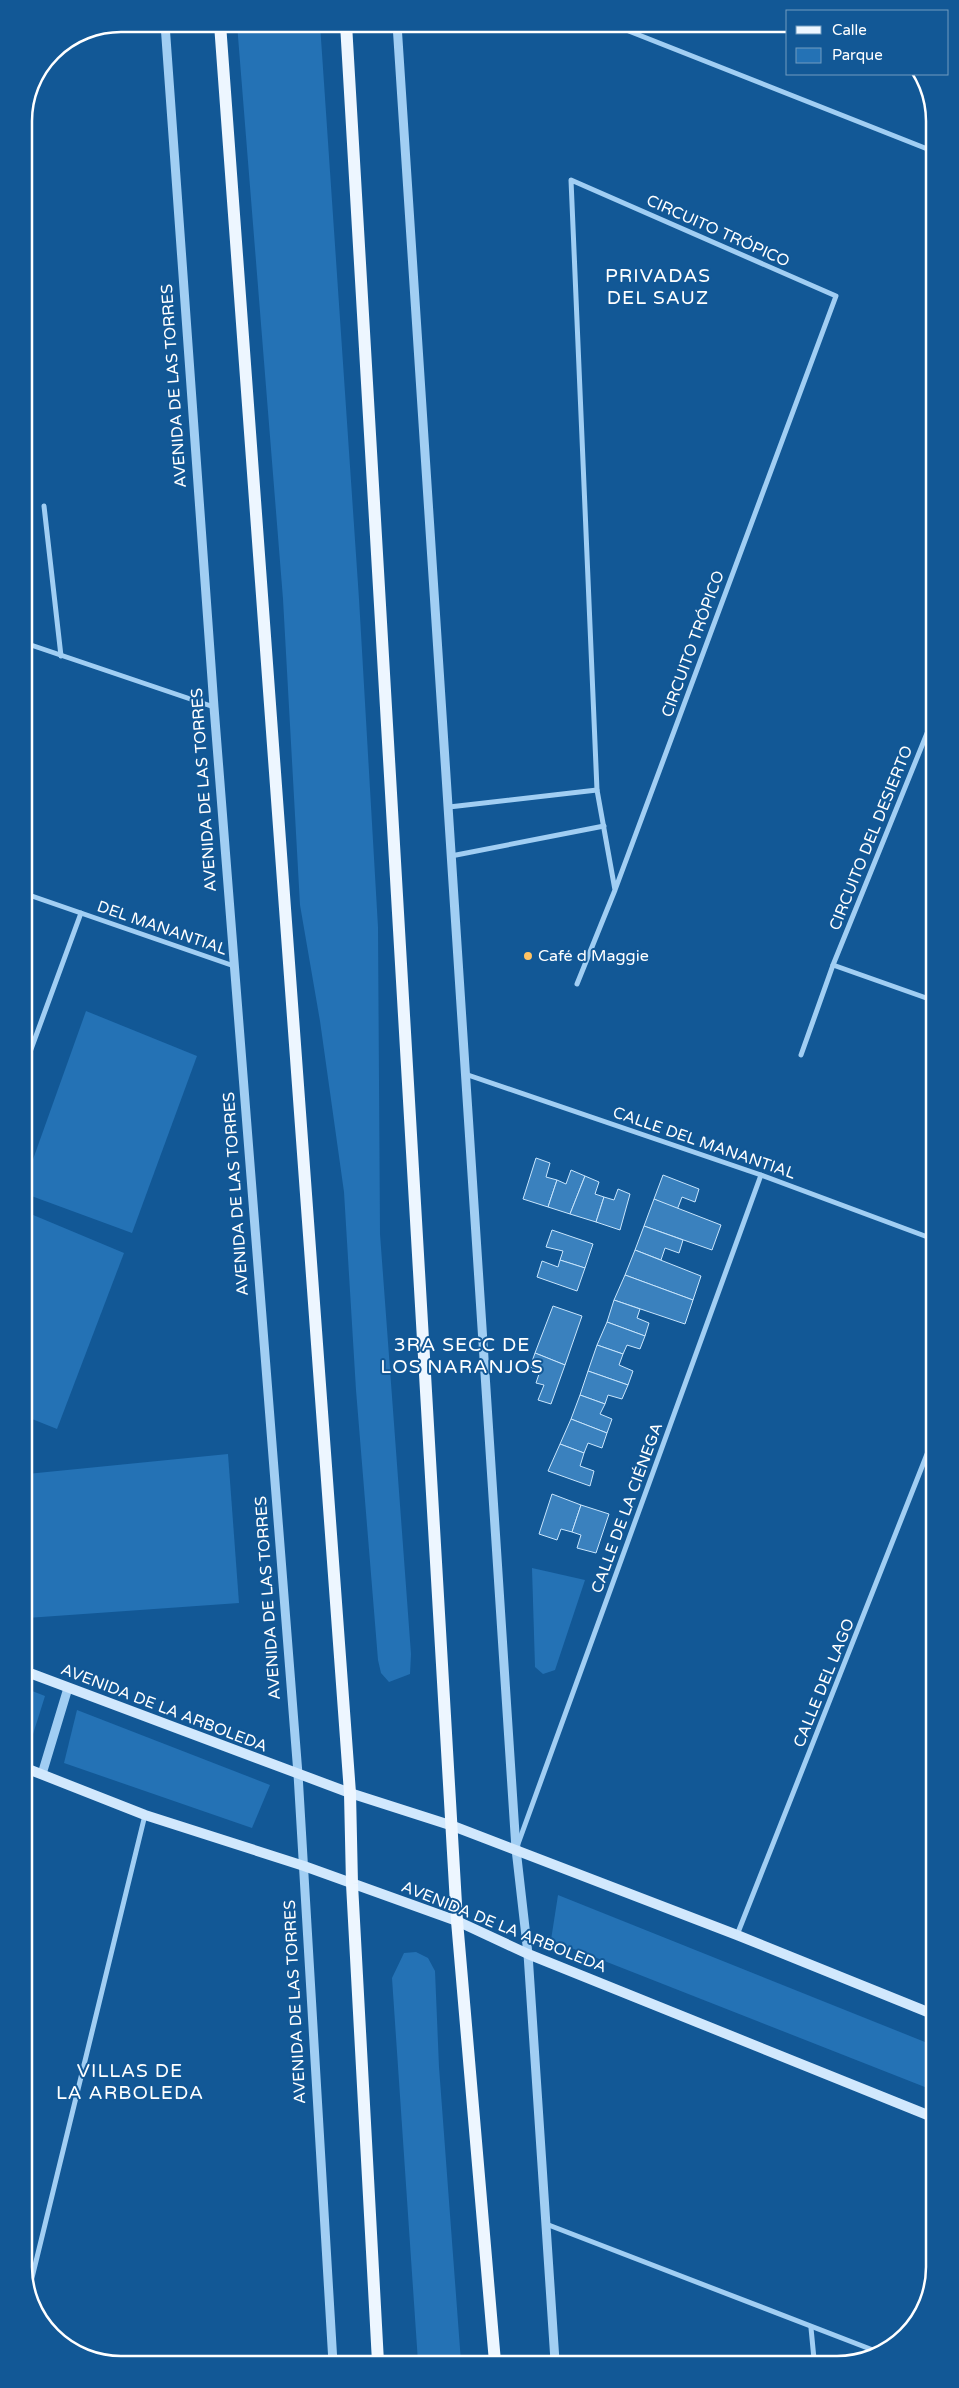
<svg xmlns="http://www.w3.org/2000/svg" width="959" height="2388" font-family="'Varela Round',sans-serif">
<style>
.green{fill:#2472b5}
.building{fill:#3a81be;stroke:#c9e6fd}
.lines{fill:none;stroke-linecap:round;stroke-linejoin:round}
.minor{stroke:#a1cef3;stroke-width:5}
.tertiary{stroke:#a1cef3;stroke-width:9}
.secondary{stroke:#d1e8fd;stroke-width:10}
.primary{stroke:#edf6ff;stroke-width:12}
.poi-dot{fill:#ffc363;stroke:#125896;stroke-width:2}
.labels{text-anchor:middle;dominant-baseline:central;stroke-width:4;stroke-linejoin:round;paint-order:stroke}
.street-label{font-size:16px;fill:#fff;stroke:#125896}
.poi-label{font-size:16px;fill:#fff;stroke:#125896;text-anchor:start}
.quarter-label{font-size:19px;letter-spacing:1px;fill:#fff;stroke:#125896}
.rim{fill:none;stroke:#fff;stroke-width:2.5}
</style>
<rect width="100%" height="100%" fill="#125896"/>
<g class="green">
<polygon points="237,24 320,24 359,599 378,927 380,1234 411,1654 410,1674 389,1682 381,1673 378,1660 356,1390 344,1192 320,1021 300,905 283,599"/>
<polygon points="86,1011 197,1056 132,1233 26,1194 26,1179"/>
<polygon points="26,1212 124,1253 57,1429 27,1417"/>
<polygon points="228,1454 239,1603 27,1618 27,1474"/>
<polygon points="532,1568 585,1580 555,1670 543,1674 535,1667"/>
<polygon points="27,1689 45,1696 29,1747 28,1746"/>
<polygon points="77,1710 270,1785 252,1828 64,1763"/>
<polygon points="558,1895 935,2046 935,2091 551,1940"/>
<polygon points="416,1952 428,1958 435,1971 439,2067 461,2362 418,2362 392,1978 404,1953"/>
</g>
<g class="building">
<polygon points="536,1158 550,1163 546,1177 557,1180 548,1207 523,1199"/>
<polygon points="571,1170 585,1176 570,1214 548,1207 557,1180 566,1184"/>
<polygon points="663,1175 699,1189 695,1202 682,1197 677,1210 654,1199"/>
<polygon points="585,1176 599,1182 595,1194 604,1197 596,1222 570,1214"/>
<polygon points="618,1189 630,1194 620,1230 596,1222 604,1197 614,1200"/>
<polygon points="654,1199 721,1225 712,1250 644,1226"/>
<polygon points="644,1226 683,1240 679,1253 665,1248 661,1260 635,1250"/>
<polygon points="552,1230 593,1244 585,1268 560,1260 563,1251 546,1247"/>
<polygon points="635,1250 701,1276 693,1300 625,1275"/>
<polygon points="560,1260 585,1268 577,1291 537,1277 542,1261 558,1267"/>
<polygon points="625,1275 693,1300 685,1324 614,1300"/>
<polygon points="614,1300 640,1309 637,1318 649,1323 645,1336 607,1322"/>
<polygon points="553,1306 582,1316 565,1365 535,1353"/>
<polygon points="607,1322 645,1336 640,1349 627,1345 623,1354 597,1345"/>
<polygon points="597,1345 623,1354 619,1365 633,1371 628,1385 588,1371"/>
<polygon points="535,1353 565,1365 551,1404 538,1400 544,1385 536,1383 540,1371 530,1367"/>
<polygon points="588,1371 628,1385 622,1399 608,1395 605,1404 580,1395"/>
<polygon points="580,1395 605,1404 600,1414 612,1419 607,1433 571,1419"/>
<polygon points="571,1419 607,1433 602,1448 588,1443 584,1453 560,1444"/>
<polygon points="560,1444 584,1453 580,1466 594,1471 590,1486 548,1471"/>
<polygon points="552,1494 581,1505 572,1532 561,1529 557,1540 539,1534"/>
<polygon points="581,1505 609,1514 596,1553 577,1548 581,1535 572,1532"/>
</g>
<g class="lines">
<g class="minor">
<polyline points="611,24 930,150"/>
<polyline points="44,506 61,656"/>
<polyline points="25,643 214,707"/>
<polyline points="449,807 597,790"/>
<polyline points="451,856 604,826"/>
<polyline points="26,894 234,966"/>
<polyline points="833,965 932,1000"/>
<polyline points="577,984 615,890 597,790 571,180 836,296 615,890"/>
<polyline points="801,1055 833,965 932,721"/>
<polyline points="26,1063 81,913"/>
<polyline points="465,1074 761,1175 933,1239"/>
<polyline points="518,1844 761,1175"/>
<polyline points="737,1935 933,1439"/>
<polyline points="546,2224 878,2352"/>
<polyline points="29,2290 145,1815"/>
<polyline points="811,2328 814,2359"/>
</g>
<g class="tertiary">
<polyline points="165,24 214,707 298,1774 333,2363"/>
<polyline points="397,24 516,1849 528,1954 555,2361"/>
<polyline points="42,1774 68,1688"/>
</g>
<g class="secondary">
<polyline points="27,1672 350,1793 453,1826 737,1935 935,2015"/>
<polyline points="28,1769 145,1815 304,1866 457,1921 528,1954 935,2118"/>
</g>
<g class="primary">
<polyline points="220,24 350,1793 352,1884 378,2362"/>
<polyline points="346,24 457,1921 495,2362"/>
</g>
</g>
<circle class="poi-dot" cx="528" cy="956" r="5"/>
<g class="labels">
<g class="street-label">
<text transform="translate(718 231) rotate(24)">CIRCUITO TRÓPICO</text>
<text transform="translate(174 386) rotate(-94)">AVENIDA DE LAS TORRES</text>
<text transform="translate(693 644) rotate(-70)">CIRCUITO TRÓPICO</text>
<text transform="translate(204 790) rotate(-94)">AVENIDA DE LAS TORRES</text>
<text transform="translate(871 838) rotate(-68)">CIRCUITO DEL DESIERTO</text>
<text transform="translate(162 928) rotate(19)">DEL MANANTIAL</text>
<text transform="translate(704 1143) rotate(19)">CALLE DEL MANANTIAL</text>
<text transform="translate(236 1194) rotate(-94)">AVENIDA DE LAS TORRES</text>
<text transform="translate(627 1508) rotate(-70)">CALLE DE LA CIÉNEGA</text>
<text transform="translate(268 1598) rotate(-94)">AVENIDA DE LAS TORRES</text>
<text transform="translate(824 1683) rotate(-68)">CALLE DEL LAGO</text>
<text transform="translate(164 1708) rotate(21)">AVENIDA DE LA ARBOLEDA</text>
<text transform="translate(504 1927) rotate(22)">AVENIDA DE LA ARBOLEDA</text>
<text transform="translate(295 2002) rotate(-93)">AVENIDA DE LAS TORRES</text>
</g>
<g class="poi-label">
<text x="538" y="956">Café d Maggie</text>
</g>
<g class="quarter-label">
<text x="658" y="276">PRIVADAS<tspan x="658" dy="22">DEL SAUZ</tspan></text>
<text x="462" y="1345">3RA SECC DE<tspan x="462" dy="22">LOS NARANJOS</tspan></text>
<text x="130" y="2071">VILLAS DE<tspan x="130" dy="22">LA ARBOLEDA</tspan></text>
</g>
</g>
<path d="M0 0H959V2388H0ZM121 32H837A89 89 0 0 1 926 121V2267A89 89 0 0 1 837 2356H121A89 89 0 0 1 32 2267V121A89 89 0 0 1 121 32Z" fill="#125896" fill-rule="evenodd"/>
<path class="rim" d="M121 32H837A89 89 0 0 1 926 121V2267A89 89 0 0 1 837 2356H121A89 89 0 0 1 32 2267V121A89 89 0 0 1 121 32Z"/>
<rect x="786" y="10" width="162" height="65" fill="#125896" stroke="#719bc0"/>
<rect x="796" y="26" width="25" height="8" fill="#edf6ff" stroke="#719bc0"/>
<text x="832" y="35" font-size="15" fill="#ffffff">Calle</text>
<rect x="796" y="48" width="25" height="15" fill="#2472b5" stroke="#719bc0"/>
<text x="832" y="60" font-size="15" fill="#ffffff">Parque</text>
</svg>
